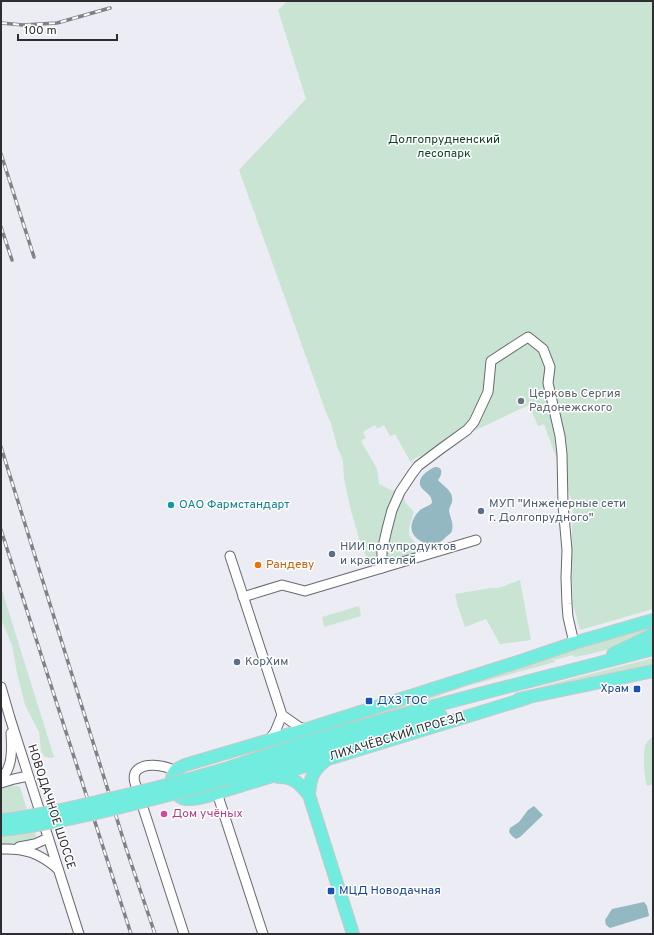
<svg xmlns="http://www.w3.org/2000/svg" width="654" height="935" font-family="Overpass,sans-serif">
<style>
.green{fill:#cae4d3}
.water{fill:#93b8c1}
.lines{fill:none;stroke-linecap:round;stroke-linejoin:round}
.minor-casing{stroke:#686970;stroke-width:11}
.major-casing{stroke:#c9c9c9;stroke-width:14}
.minor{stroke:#fff;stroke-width:9}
.major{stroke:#71ecdf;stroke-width:12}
.rail-casing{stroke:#808186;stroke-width:3.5}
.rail{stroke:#fff;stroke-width:2;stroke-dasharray:6;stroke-linecap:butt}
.major-bridge-casing{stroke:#c9c9c9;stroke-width:14;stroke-linecap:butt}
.major-bridge{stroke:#71ecdf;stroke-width:12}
.worship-dot{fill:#6b7280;stroke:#fff;stroke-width:1.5}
.culture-dot{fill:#0f9aa8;stroke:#fff;stroke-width:1.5}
.service-dot{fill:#5c6f8a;stroke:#fff;stroke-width:1.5}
.food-dot{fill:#e8710a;stroke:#fff;stroke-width:1.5}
.transit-dot{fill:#1a4fb4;stroke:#fff;stroke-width:1.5}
.hotel-dot{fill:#d1479c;stroke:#fff;stroke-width:1.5}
.labels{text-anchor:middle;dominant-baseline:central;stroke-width:3;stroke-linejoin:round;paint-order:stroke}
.park-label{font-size:12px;fill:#0e4228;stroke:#fff}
.worship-label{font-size:12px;fill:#5b616d;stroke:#fff;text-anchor:start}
.service-label{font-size:12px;fill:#4e5e75;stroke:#fff;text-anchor:start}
.culture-label{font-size:12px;fill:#0d838f;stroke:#fff;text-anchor:start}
.food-label{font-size:12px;fill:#c56008;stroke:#fff;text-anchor:start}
.transit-label{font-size:12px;fill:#164399;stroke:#fff;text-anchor:start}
.street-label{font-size:12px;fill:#2e2e31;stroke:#fff}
.hotel-label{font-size:12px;fill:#b23c85;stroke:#fff;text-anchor:start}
</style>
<rect width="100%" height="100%" fill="#ebecf4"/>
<g class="green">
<polygon points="287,1 653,1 653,609 580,630 573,604 571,557 573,504 544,424 538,426 529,405 414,459 411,463 395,434 390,436 384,425 377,429 375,425 363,432 366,438 361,441 377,469 379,484 389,489 403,493 405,502 414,512 409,527 409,535 418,546 420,554 375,567 369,563 361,545 351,511 344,479 343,461 337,446 331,423 327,415 239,170 306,99 278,10"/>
<polygon points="520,580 531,640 500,644 486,619 465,627 458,607 455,594 491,588 498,588"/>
<polygon points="1,587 54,757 49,758 44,756 41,751 39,732 25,705 17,673 12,645 1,619"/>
<polygon points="359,606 361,616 324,627 322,617"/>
<polygon points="653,625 653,630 621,646 586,655 574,657 573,655 554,660 555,662 467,686 407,707 314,736 312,734"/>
<polygon points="653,658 653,667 520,695 520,692"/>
<path d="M653,737V784L647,786C644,779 643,754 645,746C646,742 649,739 653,737Z"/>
<polygon points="13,784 14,786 18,786 20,787 27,810 1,814 1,789"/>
<polygon points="35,832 36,837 36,838 25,845 1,846 1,837"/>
</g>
<g class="water">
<path d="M435,467C444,467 442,475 438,480C444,487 454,491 452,502C451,505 449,508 449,511C450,517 454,524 452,530C452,533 448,535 446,537C438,546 430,547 419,540C407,532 411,520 419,511C423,507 428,507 432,503C432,494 425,493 421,487C416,478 428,470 435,467Z"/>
<polygon points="534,806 543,815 520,837 516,839 512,836 509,832 510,828 519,822 528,810"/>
<polygon points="644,902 647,906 649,916 610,928 606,925 605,920 612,909"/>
</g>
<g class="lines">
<g class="minor-casing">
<g id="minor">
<polyline points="230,556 282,715 299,727 307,729"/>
<polyline points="382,568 476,540"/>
<polyline points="243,597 282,585 305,591 382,568 382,551 387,529 392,510 400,492 412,474 418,466 442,448 467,430 474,422 488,392 491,361 528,337 543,349 550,367 548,383 560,436 562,454 563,505 567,550 566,578 567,604 568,617 574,643"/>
<polyline points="1,687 10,718 79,934"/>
<polyline points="269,740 275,732 282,715"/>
<path d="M175,771C165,765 142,761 135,773C134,776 134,780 135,783L184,934"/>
<path d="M1,779C13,768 12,748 11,733"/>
<polyline points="1,783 14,779 28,776"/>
<polyline points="217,793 263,934"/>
<polyline points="19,847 35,844 48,838"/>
<path d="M1,849C25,848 39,853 58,869"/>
</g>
</g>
<g class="major-casing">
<g id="major">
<polyline points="613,654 642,640 653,634"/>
<path d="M527,698L217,793C208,796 196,800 186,799C176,798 169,784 173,775C174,770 180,767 185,765L307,729L524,660L574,643L653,620"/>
<polyline points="519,699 653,671"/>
<polyline points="394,727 441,716"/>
<path d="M325,761C312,771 310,779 309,795L353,934"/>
<path d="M225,769C366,720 510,687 653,649"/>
<path d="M278,777C293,776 300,784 309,795"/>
<polyline points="229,778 401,723"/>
</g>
</g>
<use href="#minor" class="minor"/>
<use href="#major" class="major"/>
<g class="rail-casing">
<g id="rail">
<polyline points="1,23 23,25 57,23 110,8"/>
<polyline points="1,154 34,257"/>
<polyline points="1,227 12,260"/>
<polyline points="1,447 126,848 155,934"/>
<polyline points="1,530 131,934"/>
</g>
</g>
<use href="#rail" class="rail"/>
<g class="major-bridge-casing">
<g id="major-bridge">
<path d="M1,820C32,817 62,810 92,803C137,793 181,782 225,769"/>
<path d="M1,830C32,827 62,820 92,814C138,803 183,792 229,778"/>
</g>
</g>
<use href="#major-bridge" class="major-bridge"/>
</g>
<circle class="worship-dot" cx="521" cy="401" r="4"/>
<circle class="culture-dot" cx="171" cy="505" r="4"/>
<g class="service-dot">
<circle cx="481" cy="511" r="4"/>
<circle cx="332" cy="554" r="4"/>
<circle cx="237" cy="662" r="4"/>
</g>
<circle class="food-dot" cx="258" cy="565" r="4"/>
<g class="transit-dot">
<rect x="633" y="685" width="8" height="8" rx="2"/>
<rect x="365" y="697" width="8" height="8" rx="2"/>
<rect x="327" y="887" width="8" height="8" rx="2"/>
</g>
<circle class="hotel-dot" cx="164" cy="814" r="4"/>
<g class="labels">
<g class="park-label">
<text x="444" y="140">Долгопрудненский<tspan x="444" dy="14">лесопарк</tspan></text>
</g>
<g class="worship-label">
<text x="529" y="394">Церковь Сергия<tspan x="529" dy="14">Радонежского</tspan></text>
</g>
<g class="service-label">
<text x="489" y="504">МУП "Инженерные сети<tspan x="489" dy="14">г. Долгопрудного"</tspan></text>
<text x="340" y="547">НИИ полупродуктов<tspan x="340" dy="14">и красителей</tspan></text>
<text x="245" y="662">КорХим</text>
</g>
<g class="culture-label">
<text x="179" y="505">ОАО Фармстандарт</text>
</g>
<g class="food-label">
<text x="266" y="565">Рандеву</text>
</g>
<g class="transit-label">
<text x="629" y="689" text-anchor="end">Храм</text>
<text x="377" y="701">ДХЗ ТОС</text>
<text x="339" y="891">МЦД Новодачная</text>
</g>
<g class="street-label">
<text transform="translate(397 737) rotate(-17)">ЛИХАЧЁВСКИЙ ПРОЕЗД</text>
<text transform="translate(51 807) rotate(72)">НОВОДАЧНОЕ ШОССЕ</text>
</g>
<g class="hotel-label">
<text x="172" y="814">Дом учёных</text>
</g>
</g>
<rect width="654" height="935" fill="none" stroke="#2e2e31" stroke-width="4"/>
<path d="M18 34v6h99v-6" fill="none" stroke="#2e2e31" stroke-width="2"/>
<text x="24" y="34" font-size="12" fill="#2e2e31" stroke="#ffffff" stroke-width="3" paint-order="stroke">100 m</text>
</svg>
